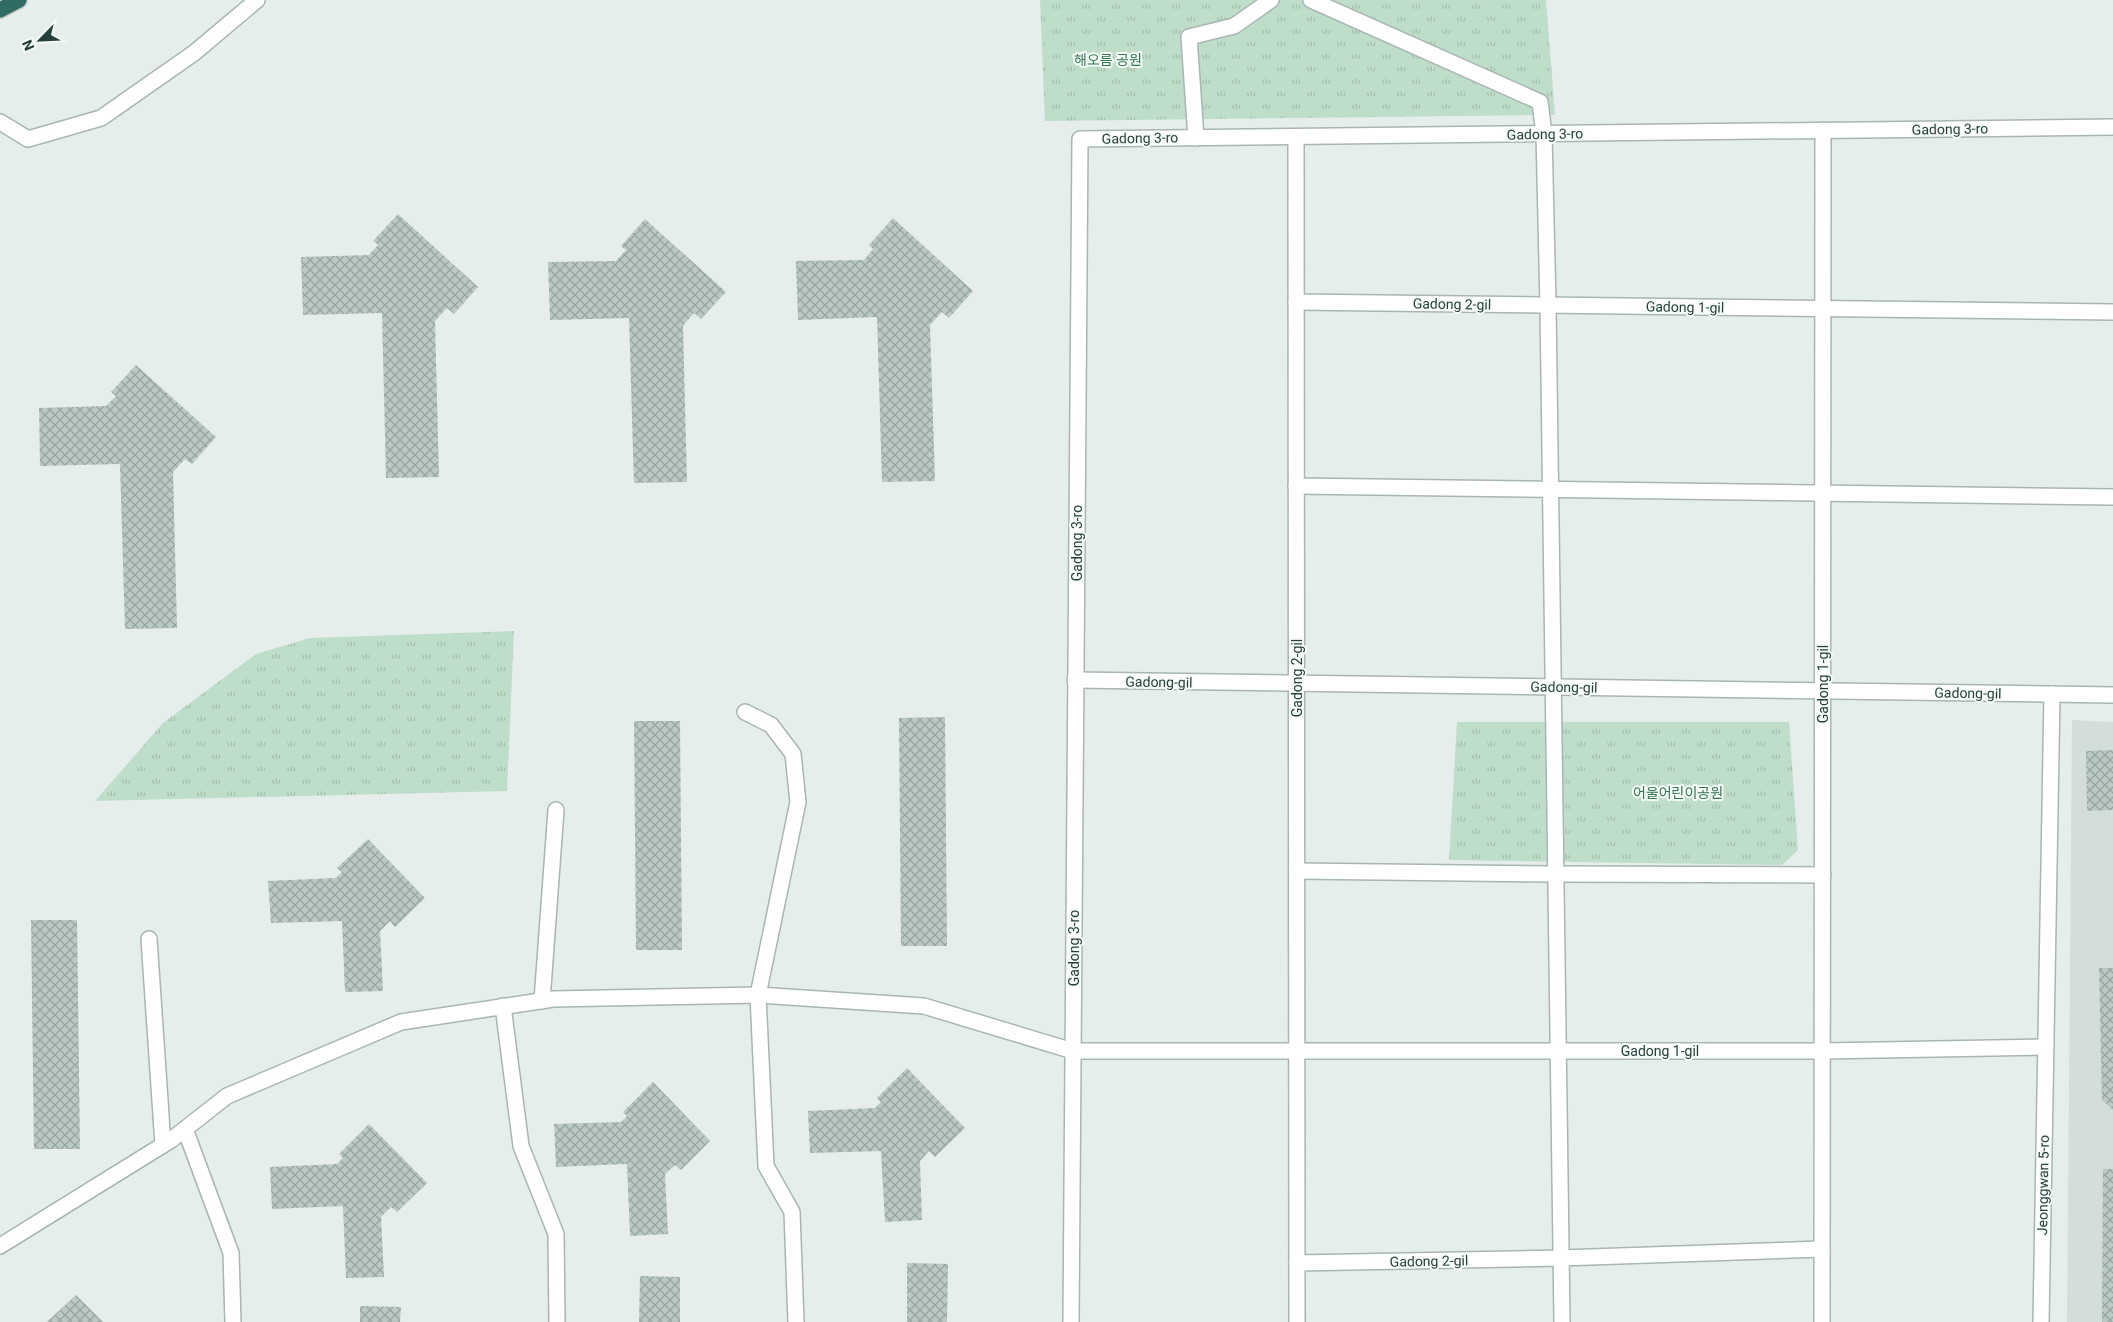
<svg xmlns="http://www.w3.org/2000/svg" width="2113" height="1322" font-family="Roboto,'Noto Sans KR',sans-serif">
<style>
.built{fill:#d3deda}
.park{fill:url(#park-tufts)}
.building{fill:url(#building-cross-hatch)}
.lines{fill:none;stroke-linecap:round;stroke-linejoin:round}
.minor-casing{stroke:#a7b6b2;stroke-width:18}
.highway-casing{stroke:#c2cac8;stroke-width:18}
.minor{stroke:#fff;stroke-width:15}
.highway{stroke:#306c63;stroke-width:15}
.labels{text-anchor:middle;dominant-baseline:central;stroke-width:4;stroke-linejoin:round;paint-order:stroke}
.park-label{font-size:14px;fill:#2f764f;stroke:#f6faf8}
.street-label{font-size:14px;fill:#24403a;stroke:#f6faf8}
</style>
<defs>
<pattern id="park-tufts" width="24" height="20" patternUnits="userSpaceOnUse" patternTransform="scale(1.25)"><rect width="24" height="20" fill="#bfdec9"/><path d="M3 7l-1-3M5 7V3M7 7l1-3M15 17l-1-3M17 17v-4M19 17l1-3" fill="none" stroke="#a4c0ad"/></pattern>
<pattern id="building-cross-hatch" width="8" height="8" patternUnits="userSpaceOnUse" patternTransform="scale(1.25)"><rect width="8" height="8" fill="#bac9c4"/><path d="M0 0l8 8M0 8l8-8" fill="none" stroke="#97a5a0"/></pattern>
</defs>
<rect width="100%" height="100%" fill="#e5eeeb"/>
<polygon class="built" points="2072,720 2113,722 2113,1322 2067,1322"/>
<g class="park">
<polygon points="1040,0 1546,0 1555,115 1045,121"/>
<polygon points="514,631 507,791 95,801 163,723 256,654 310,638"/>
<polygon points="1457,722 1789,722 1798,850 1782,865 1449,860"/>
</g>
<g class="building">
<polygon points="398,214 478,287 454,314 447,308 435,321 439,477 386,478 382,313 303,315 301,257 369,255 378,245 373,241"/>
<polygon points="893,218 973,291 949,318 942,312 930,325 935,481 882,482 877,317 798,320 796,261 864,260 873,249 869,245"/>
<polygon points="645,219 726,292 701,319 694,313 683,326 687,482 634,483 629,318 550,320 548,262 616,261 626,250 621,246"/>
<polygon points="136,365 216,437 192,464 185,459 173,472 177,628 125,629 120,464 40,466 39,408 106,406 116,396 111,392"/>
<polygon points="945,717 947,946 901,946 899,718"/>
<polygon points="634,721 680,721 682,950 636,950"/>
<polygon points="2113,750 2113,810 2087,811 2086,751"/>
<polygon points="368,839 425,898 395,927 390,921 380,931 383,991 345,992 342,921 271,923 268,881 336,878 342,872 337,868"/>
<polygon points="31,920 77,920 80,1149 34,1149"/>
<polygon points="2099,968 2113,968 2113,1110 2102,1100"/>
<polygon points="907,1068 965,1128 935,1157 929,1151 920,1161 922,1220 885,1222 881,1151 810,1153 808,1111 875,1108 881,1102 877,1098"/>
<polygon points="653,1082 710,1141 681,1170 675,1165 665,1174 668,1234 630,1236 627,1164 556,1167 554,1124 621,1122 627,1116 623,1112"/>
<polygon points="369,1124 427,1183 397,1212 391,1207 381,1217 384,1277 346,1278 343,1206 272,1209 270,1167 337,1164 343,1158 339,1154"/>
<polygon points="2103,1169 2113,1169 2113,1322 2102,1322"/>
<polygon points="907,1263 948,1264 947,1322 907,1322"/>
<polygon points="640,1276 680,1277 680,1322 639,1322"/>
<polygon points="76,1295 103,1322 47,1322"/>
<polygon points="360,1306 401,1307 400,1322 360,1322"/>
</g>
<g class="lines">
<g class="minor-casing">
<g id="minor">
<polyline points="1311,0 1540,102 1544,134 1548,305 1562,1322"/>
<polyline points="0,122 28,139 101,118 194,53 257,0"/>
<polyline points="1296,137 1297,1322"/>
<polyline points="1196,138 1189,37 1234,26 1271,0"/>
<polyline points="1296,302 2113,312"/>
<polyline points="1296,486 2113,497"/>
<polyline points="1075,680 2113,695"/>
<polyline points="745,712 771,725 793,754 798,802 758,995 924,1006 1073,1051 1823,1051 2046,1047"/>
<polyline points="1297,871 1555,874 1823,875"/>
<polyline points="149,939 163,1145"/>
<polyline points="542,1001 556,810"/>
<polyline points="503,1006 521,1146 556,1234 557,1322"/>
<polyline points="185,1129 231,1253 233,1322"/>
<polyline points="0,1246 171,1140 227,1096 401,1022 553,999 758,995 766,1166 792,1212 796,1322"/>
<polyline points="1297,1263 1561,1258 1822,1249"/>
<polyline points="1071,1322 1080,139 2113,127"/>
<polyline points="1822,1322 1823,130"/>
<polyline points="2041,1322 2052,694"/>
</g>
</g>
<g class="highway-casing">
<polyline id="highway" points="0,10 19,0"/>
</g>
<use href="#minor" class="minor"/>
<use href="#highway" class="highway"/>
</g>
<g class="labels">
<g class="park-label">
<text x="1108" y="60">해오름 공원</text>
<text x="1678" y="793">어울어린이공원</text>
</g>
<g class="street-label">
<text transform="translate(1950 129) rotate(-1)">Gadong 3-ro</text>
<text transform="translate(1545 134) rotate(-1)">Gadong 3-ro</text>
<text transform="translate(1140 138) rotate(-1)">Gadong 3-ro</text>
<text transform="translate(1452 304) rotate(1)">Gadong 2-gil</text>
<text transform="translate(1685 307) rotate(1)">Gadong 1-gil</text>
<text transform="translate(1077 543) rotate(-90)">Gadong 3-ro</text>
<text transform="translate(1297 678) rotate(-90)">Gadong 2-gil</text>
<text transform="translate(1159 682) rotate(1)">Gadong-gil</text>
<text transform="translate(1823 684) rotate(-90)">Gadong 1-gil</text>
<text transform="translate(1564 687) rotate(1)">Gadong-gil</text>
<text transform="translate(1968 693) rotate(1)">Gadong-gil</text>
<text transform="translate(1074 948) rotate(-90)">Gadong 3-ro</text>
<text x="1660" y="1051">Gadong 1-gil</text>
<text transform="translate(2043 1185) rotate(-89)">Jeonggwan 5-ro</text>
<text transform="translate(1429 1261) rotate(-1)">Gadong 2-gil</text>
</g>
</g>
<g transform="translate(40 40) rotate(246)" stroke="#f6faf8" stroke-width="4" paint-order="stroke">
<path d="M0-4L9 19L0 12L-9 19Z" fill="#24403a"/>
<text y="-8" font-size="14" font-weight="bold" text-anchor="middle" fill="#24403a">N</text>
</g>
</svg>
